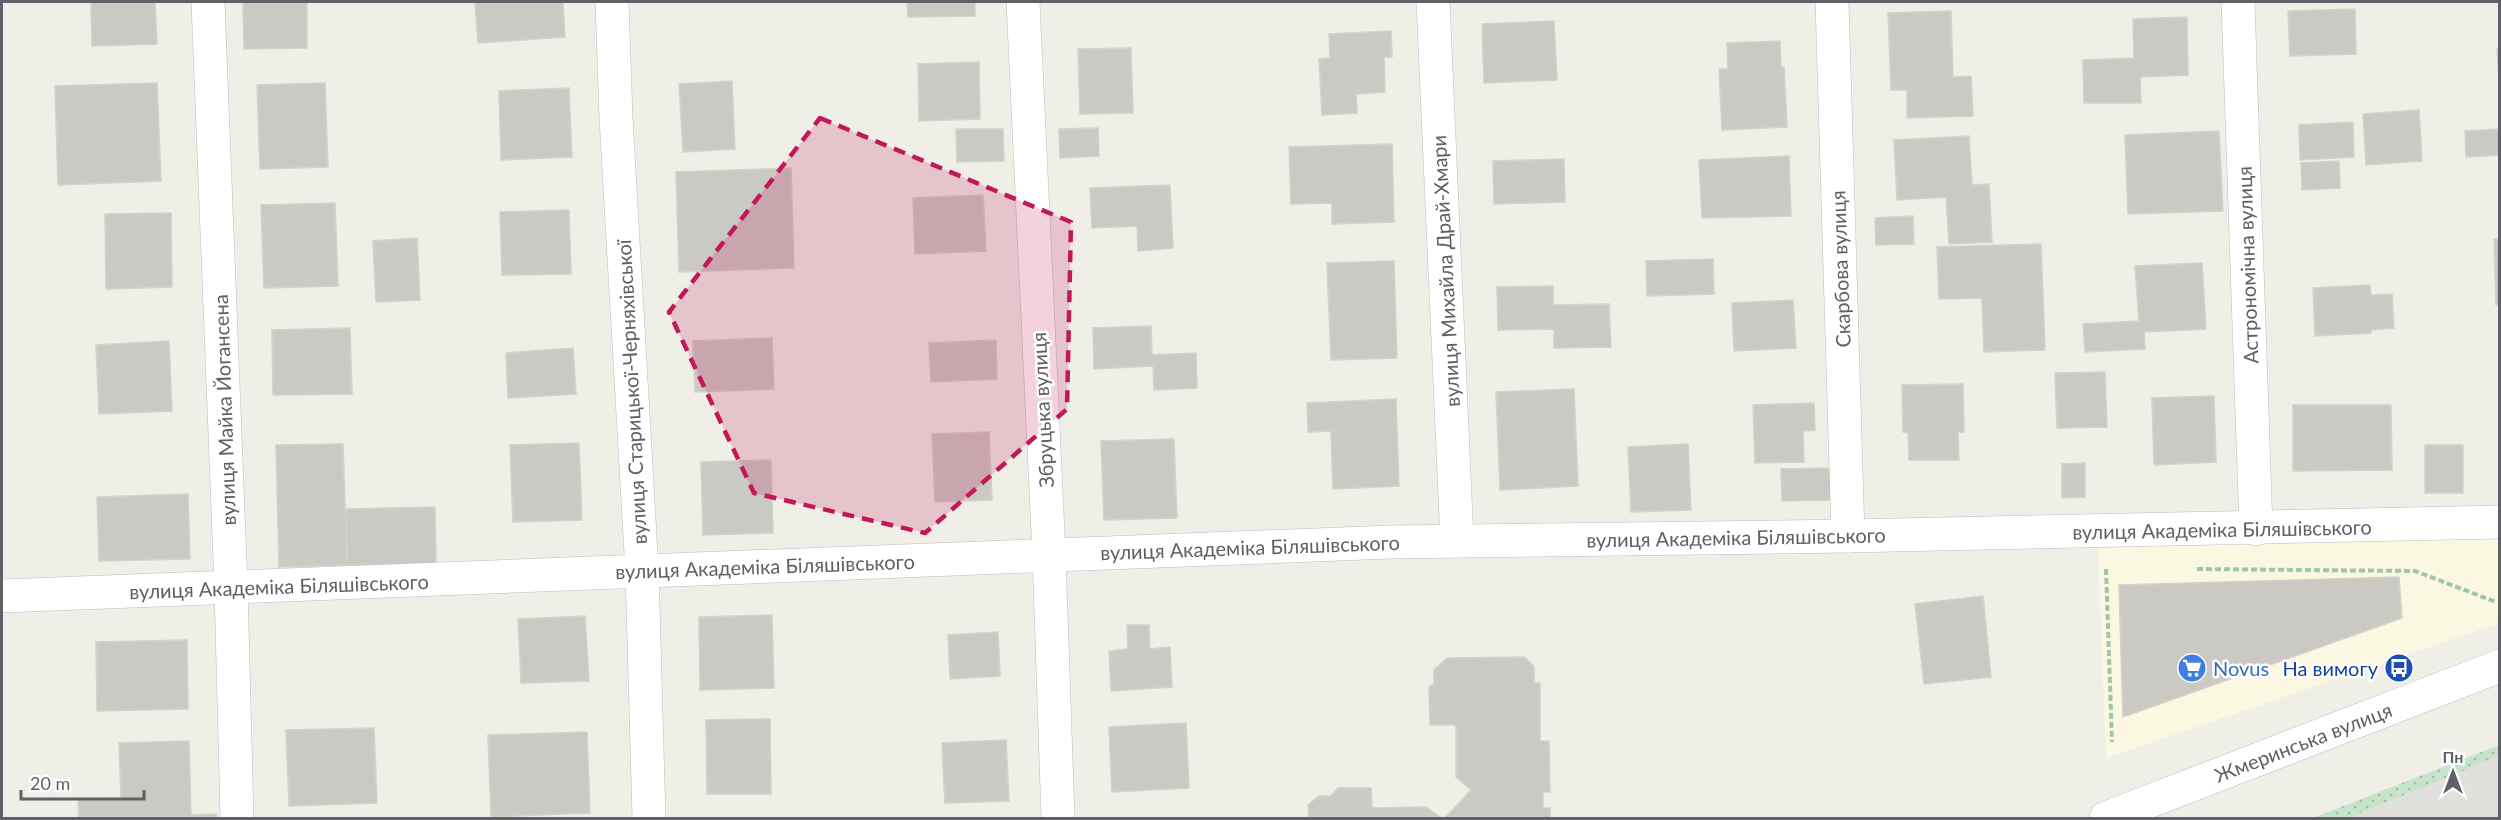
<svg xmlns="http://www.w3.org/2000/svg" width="2501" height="820" font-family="Lato,sans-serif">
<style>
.commercial{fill:#fbf8e1}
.industrial{fill:#e1e0dc}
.grass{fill:url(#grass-dots)}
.building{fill:#cbc9c4;stroke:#d4d1c6;stroke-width:1.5}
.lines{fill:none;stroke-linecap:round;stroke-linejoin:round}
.street-casing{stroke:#babbc0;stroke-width:34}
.secondary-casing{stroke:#b9babf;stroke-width:34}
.path{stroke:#a1c4af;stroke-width:4;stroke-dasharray:6 3;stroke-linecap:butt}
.street{stroke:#fff;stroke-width:33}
.secondary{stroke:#fff;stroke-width:33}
.marked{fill:#c2185b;fill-opacity:0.2;stroke:#c2185b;stroke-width:4.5;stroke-dasharray:12 8;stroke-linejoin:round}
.labels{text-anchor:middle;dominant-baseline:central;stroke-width:5;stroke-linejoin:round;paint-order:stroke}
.street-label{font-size:20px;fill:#5f6166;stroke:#fff}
.shop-label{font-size:20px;fill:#366cbe;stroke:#fff;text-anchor:start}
.transit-label{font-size:20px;fill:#164399;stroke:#fff;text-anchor:end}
</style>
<defs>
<pattern id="grass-dots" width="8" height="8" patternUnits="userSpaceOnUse" patternTransform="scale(1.5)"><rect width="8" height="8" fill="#c7e4cb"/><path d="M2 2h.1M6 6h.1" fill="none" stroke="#a5bca9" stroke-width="1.8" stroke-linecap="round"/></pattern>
</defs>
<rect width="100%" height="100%" fill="#efefe8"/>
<polygon class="commercial" points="2499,537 2499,623 2106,758 2098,548"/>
<polygon class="industrial" points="2499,756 2499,818 2349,818"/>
<polygon class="grass" points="2499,745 2499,756 2349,818 2313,818"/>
<g class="building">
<polygon points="91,2 155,2 157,44 92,46"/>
<polygon points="243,2 307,2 307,48 244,49"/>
<polygon points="475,2 563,2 565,37 478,43"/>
<polygon points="907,2 975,2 975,16 908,17"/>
<polygon points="2355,9 2356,54 2290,56 2288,11"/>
<polygon points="1951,11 1953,77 1971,76 1973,116 1907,118 1907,90 1891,90 1888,13"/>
<polygon points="2187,17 2188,75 2140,77 2141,103 2084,103 2083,60 2134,58 2133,19"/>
<polygon points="1554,21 1557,80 1484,83 1482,24"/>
<polygon points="1391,31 1392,57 1384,57 1385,92 1356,94 1357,113 1322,115 1319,59 1330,58 1329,34"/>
<polygon points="1780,41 1781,67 1784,67 1787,127 1722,130 1719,69 1728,69 1727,43"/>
<polygon points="1131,48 1133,113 1080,114 1078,49"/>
<polygon points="2497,49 2500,49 2500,94"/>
<polygon points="979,62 980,119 919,121 918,64"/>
<polygon points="732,81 735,149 683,152 679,84"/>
<polygon points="157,83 161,181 58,185 55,86"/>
<polygon points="325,83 328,167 260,169 257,85"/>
<polygon points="569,88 572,157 501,160 499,91"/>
<polygon points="2419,110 2422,161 2366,165 2363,114"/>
<polygon points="2353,122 2354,157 2300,160 2299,125"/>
<polygon points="1098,128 1099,156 1060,158 1059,129"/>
<polygon points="956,129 1003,129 1004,161 957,162"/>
<polygon points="2500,129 2500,155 2466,157 2465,131"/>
<polygon points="2219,131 2223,211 2128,214 2125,135"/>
<polygon points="1969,136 1972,185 1989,184 1992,242 1949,244 1946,197 1897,200 1894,140"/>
<polygon points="1392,144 1394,222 1332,224 1332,203 1291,204 1289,147"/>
<polygon points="1789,156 1791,216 1702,218 1699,160"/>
<polygon points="1564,159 1565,202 1494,204 1493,161"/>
<polygon points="2339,161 2340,188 2302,190 2301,163"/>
<polygon points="791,168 794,268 679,272 676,172"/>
<polygon points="1170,185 1173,248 1138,251 1137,226 1092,228 1090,188"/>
<polygon points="983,195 986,251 915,254 913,198"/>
<polygon points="335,203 338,286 264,288 261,205"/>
<polygon points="569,210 571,274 502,275 500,212"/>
<polygon points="171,213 172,287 106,289 105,214"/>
<polygon points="1913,216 1914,244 1876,245 1875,218"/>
<polygon points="417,238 420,300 376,302 373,241"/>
<polygon points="2494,239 2500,239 2500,305 2496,305"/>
<polygon points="2041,244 2045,350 1984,352 1982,298 1939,299 1937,247"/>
<polygon points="1713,259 1714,294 1647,296 1646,261"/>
<polygon points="1394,261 1397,358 1331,360 1327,263"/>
<polygon points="2202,263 2206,329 2144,332 2145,349 2085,352 2083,324 2139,321 2135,266"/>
<polygon points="2370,285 2371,295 2392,294 2394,328 2371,330 2371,333 2315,336 2313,288"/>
<polygon points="1553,286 1553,305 1609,304 1611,347 1554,348 1554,329 1498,330 1497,287"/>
<polygon points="1793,300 1796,348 1734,351 1732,303"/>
<polygon points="1151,326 1152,355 1196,353 1197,388 1154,390 1153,366 1094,369 1093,328"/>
<polygon points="350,328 352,394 273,395 272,330"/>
<polygon points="772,338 774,389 695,392 693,341"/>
<polygon points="996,340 997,379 931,382 929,343"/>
<polygon points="169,341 172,411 99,414 96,345"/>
<polygon points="573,348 576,394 508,398 506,353"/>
<polygon points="2105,372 2107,427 2057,428 2055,373"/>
<polygon points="1963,384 1964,432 1958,432 1959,460 1909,460 1908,432 1903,432 1902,385"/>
<polygon points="1574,389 1578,486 1500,490 1496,392"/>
<polygon points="2214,396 2216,462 2154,465 2152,398"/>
<polygon points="1396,399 1399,486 1333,489 1331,431 1308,432 1307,403"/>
<polygon points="1814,403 1815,430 1803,431 1804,462 1755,463 1753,405"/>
<polygon points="2293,405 2391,405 2392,470 2293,471"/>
<polygon points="989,432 992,500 935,502 932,434"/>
<polygon points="1174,439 1177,518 1104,520 1101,441"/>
<polygon points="579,443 582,520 513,522 510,445"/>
<polygon points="343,444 347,565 279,567 276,445"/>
<polygon points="1688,444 1691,510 1631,512 1628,447"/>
<rect x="2425" y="445" width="38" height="48"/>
<polygon points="771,460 773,533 703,535 701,462"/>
<polygon points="2085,463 2085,497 2062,498 2062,464"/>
<polygon points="1830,468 1831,500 1782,501 1781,469"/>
<polygon points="188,494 190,559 99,561 97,497"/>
<polygon points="435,507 436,564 347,565 346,509"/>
<polygon points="2399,577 2402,618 2123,717 2119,585"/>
<polygon points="1983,596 1991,677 1924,684 1915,604"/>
<polygon points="772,615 774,688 700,690 699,617"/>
<polygon points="585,616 589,681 521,683 518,619"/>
<polygon points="1127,625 1149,625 1150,649 1170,647 1172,687 1111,691 1109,651 1128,649"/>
<polygon points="998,632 1000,676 950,679 948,635"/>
<polygon points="187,640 188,709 97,711 96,642"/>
<polygon points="1524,657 1534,666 1534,683 1540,683 1540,741 1549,741 1550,792 1543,792 1543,808 1550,808 1550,818 1445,818 1471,790 1456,777 1456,725 1430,725 1429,687 1434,684 1434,670 1447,658"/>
<polygon points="770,719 771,794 707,794 706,720"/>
<polygon points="1186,723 1189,788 1112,792 1109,727"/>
<polygon points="374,728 377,803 289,806 286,730"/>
<polygon points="587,732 590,813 491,817 488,735"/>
<polygon points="1006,740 1009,801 945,803 942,743"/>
<polygon points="189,741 191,815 216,814 217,818 79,818 78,800 121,798 119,743"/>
<polygon points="1338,788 1371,788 1372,808 1426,807 1441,818 1309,818 1308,805 1319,796 1331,796"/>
</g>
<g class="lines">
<g class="street-casing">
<g id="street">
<polyline points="208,2 231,587 237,818"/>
<polyline points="612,2 616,118 642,571 649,818"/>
<polyline points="1023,2 1049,554 1058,818"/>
<polyline points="1433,2 1457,541"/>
<polyline points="1832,2 1848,536"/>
<polyline points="2238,2 2256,529"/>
<polyline points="2,596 1391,542 1848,536 2500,522"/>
</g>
</g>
<g class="secondary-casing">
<polyline id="secondary" points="2106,818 2500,666"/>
</g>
<g class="path">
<polyline points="2106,569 2112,742"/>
<polyline points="2197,569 2415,571 2496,602"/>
</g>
<use href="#street" class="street"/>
<use href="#secondary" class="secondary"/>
</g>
<path class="marked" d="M820,118L1071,222L1067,409L925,533L754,493L669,312Z"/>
<defs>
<g id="supermarket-disc" transform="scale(1.5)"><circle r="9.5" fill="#3f7fe0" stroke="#fff"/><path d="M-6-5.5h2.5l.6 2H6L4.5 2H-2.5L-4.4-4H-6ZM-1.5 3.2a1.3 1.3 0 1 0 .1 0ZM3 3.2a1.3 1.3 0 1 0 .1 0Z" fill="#fff"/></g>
<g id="bus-disc" transform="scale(1.5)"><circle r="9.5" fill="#1a4fb4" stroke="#fff"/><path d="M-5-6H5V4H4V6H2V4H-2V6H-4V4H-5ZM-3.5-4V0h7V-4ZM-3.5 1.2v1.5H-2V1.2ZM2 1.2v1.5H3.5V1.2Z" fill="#fff"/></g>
</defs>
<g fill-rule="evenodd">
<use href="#supermarket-disc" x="2192" y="668"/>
<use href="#bus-disc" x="2399" y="668"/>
</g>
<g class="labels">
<g class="street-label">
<text transform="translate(2247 265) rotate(-92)">Астрономічна вулиця</text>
<text transform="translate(1840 269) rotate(-92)">Скарбова вулиця</text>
<text transform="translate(1445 271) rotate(-93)">вулиця Михайла Драй-Хмари</text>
<text transform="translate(631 392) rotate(-93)">вулиця Старицької-Черняхівської</text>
<text transform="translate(224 410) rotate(-92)">вулиця Майка Йогансена</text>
<text transform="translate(1042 410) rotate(-93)">Збруцька вулиця</text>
<text transform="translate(2222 529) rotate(-1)">вулиця Академіка Біляшівського</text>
<text transform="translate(1736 537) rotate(-1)">вулиця Академіка Біляшівського</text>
<text transform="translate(1250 547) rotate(-2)">вулиця Академіка Біляшівського</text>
<text transform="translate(765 566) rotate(-2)">вулиця Академіка Біляшівського</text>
<text transform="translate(279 586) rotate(-2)">вулиця Академіка Біляшівського</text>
<text transform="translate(2303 742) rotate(-21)">Жмеринська вулиця</text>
</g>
<g class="shop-label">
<text x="2213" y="668">Novus</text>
</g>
<g class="transit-label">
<text x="2378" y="668">На вимогу</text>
</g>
</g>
<rect width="2501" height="820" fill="none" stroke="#5f6166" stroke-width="6"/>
<g transform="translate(2453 772)" stroke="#ffffff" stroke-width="4.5" paint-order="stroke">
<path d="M0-4.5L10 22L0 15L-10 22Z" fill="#5f6166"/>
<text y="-9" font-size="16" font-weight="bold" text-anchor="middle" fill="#5f6166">Пн</text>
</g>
<path d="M21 790v9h123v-9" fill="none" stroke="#5f6166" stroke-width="3"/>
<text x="30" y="790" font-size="18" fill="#5f6166" stroke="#ffffff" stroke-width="4.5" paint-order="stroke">20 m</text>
</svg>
